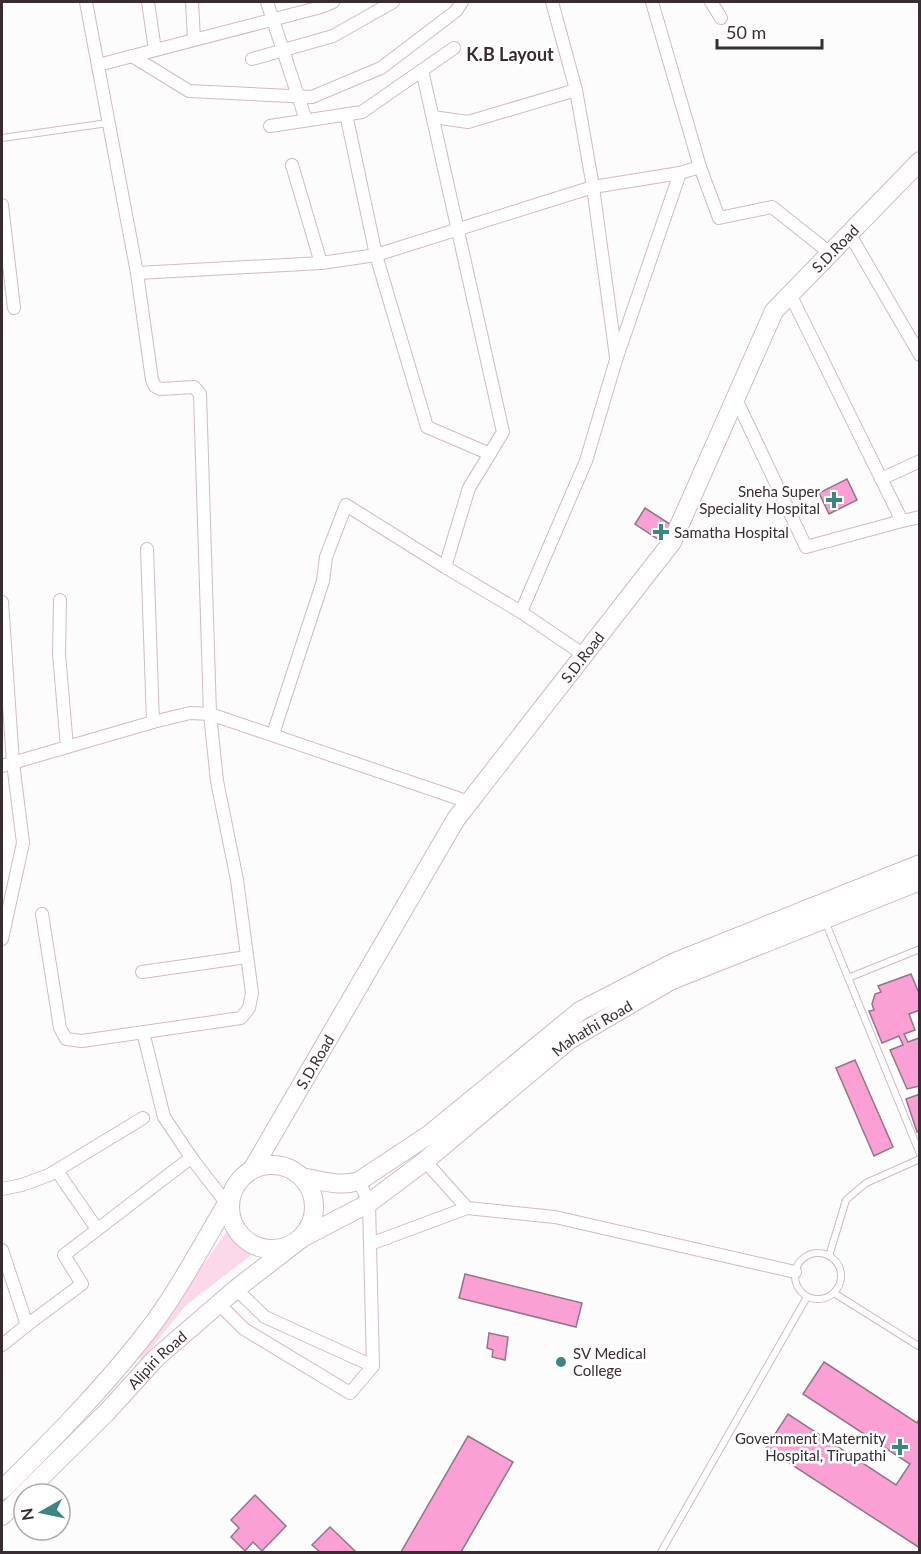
<svg xmlns="http://www.w3.org/2000/svg" width="921" height="1554" font-family="Lato,sans-serif">
<style>
.green{fill:#fcd8eb}
.building{fill:#fba0d4;stroke:#917785;stroke-width:1.5}
.lines{fill:none;stroke-linecap:round;stroke-linejoin:round}
.lane-casing{stroke:#d4b8c7;stroke-width:8}
.street-casing{stroke:#d4b8c7;stroke-width:14}
.secondary-casing{stroke:#d4b8c7;stroke-width:20}
.lane{stroke:#fff;stroke-width:6}
.street{stroke:#fff;stroke-width:12}
.secondary{stroke:#fff;stroke-width:18}
.poi-dot{fill:#3d8583;stroke:#fff;stroke-width:2}
.labels{text-anchor:middle;dominant-baseline:central;stroke-width:5;stroke-linejoin:round;paint-order:stroke}
.street-label{font-size:15px;fill:#382d33;stroke:#fff}
.poi-label{font-size:15px;fill:#382d33;stroke:#fff;text-anchor:end}
.quarter-label{font-size:18px;font-weight:bold;fill:#382d33;stroke:#fff}
</style>
<rect width="100%" height="100%" fill="#fcfcfc"/>
<polygon class="green" points="228,1229 241,1243 255,1252 185,1306 142,1360 139,1358"/>
<g class="building">
<polygon points="847,479 857,500 829,514 819,493"/>
<polygon points="645,508 676,528 665,544 635,524"/>
<polygon points="911,974 918,991 920,991 920,1010 909,1014 915,1030 904,1034 908,1042 919,1038 920,1040 920,1086 907,1089 890,1050 903,1045 899,1036 882,1043 869,1011 874,1010 872,1004 875,994 881,992 878,986"/>
<polygon points="855,1060 893,1147 874,1156 836,1068"/>
<polygon points="920,1094 920,1131 917,1132 906,1099"/>
<polygon points="465,1274 582,1303 576,1327 459,1298"/>
<polygon points="489,1333 508,1337 505,1360 492,1357 493,1350 487,1348"/>
<polygon points="824,1362 917,1423 920,1418 920,1548 766,1448 788,1414 896,1485 910,1464 803,1394"/>
<polygon points="468,1436 513,1462 461,1552 401,1552"/>
<polygon points="255,1495 286,1526 262,1551 253,1542 245,1551 231,1537 239,1528 231,1520"/>
<polygon points="330,1527 356,1552 320,1552 312,1545"/>
</g>
<g class="lines">
<g class="lane-casing">
<g id="lane">
<polyline points="2,138 108,123"/>
<polyline points="825,921 920,1154"/>
<polyline points="848,978 920,949"/>
<circle cx="818" cy="1276" r="23"/>
<polyline points="829,1256 846,1200 866,1183 920,1159"/>
<polyline points="834,1293 920,1347"/>
<polyline points="661,1552 807,1297"/>
</g>
</g>
<g class="street-casing">
<g id="street">
<polyline points="148,2 155,50"/>
<polyline points="192,2 194,39"/>
<polyline points="267,2 306,120"/>
<polyline points="552,2 576,90 593,187 616,357"/>
<polyline points="652,2 700,167 719,218 772,207 830,253"/>
<polyline points="711,2 721,18"/>
<polyline points="132,56 189,91 312,97 381,68 456,11 462,2"/>
<polyline points="252,59 333,36 393,2"/>
<polyline points="98,65 321,7 333,2"/>
<polyline points="422,70 503,432 469,488 445,567 521,612"/>
<polyline points="346,114 376,255 427,427 490,454"/>
<polyline points="433,117 468,122 576,90"/>
<polyline points="270,126 362,112 454,48"/>
<polyline points="2,205 14,308"/>
<polyline points="849,233 920,355"/>
<polyline points="321,263 376,255 593,187 680,173 700,167"/>
<polyline points="137,273 321,263 292,165"/>
<polyline points="790,294 902,521 920,517"/>
<polyline points="736,399 806,547 902,521"/>
<polyline points="881,479 920,461"/>
<polyline points="147,549 153,722"/>
<polyline points="60,600 59,654 67,747"/>
<polyline points="2,602 13,763 23,843 2,939"/>
<polyline points="584,655 521,612 586,461 616,360 680,173"/>
<polyline points="273,734 323,581 326,557 346,505 445,567"/>
<polyline points="2,766 153,722 190,713 210,714 469,802"/>
<polyline points="42,914 60,1028 66,1039 82,1041 241,1018 249,1008 252,993 237,880 217,781 210,714 200,394 194,387 160,389 155,386 152,380 137,273 86,2"/>
<polyline points="142,972 247,957"/>
<polyline points="143,1032 164,1117 193,1160"/>
<polyline points="425,1161 467,1208"/>
<polyline points="57,1171 97,1229"/>
<polyline points="2,1189 22,1185 49,1175 143,1118"/>
<polyline points="370,1244 467,1208 555,1217 795,1272"/>
<polyline points="2,1250 27,1325 2,1345"/>
<polyline points="236,1289 265,1317 373,1366"/>
<polyline points="219,1304 244,1329 350,1393 373,1366 369,1203 359,1181"/>
<polyline points="27,1325 82,1284 64,1255 188,1160 193,1160 227,1204"/>
</g>
</g>
<g class="secondary-casing">
<g id="secondary">
<circle cx="272" cy="1207" r="42"/>
<path id="s1" d="M253,1168L456,819L672,542L774,311L920,161"/>
<path d="M302,1177C322,1181 340,1187 359,1181L430,1134L580,1011L675,962L920,864"/>
<path d="M2,1490C49,1443 97,1395 139,1342C175,1298 201,1247 230,1198"/>
<path id="s2" d="M24,1494L107,1412L156,1358L236,1289L302,1238L369,1203L425,1161L569,1040L670,981L920,881"/>
<polyline points="2,1516 24,1494"/>
</g>
</g>
<use href="#lane" class="lane"/>
<use href="#street" class="street"/>
<use href="#secondary" class="secondary"/>
</g>
<g class="poi-dot">
<path d="M831 491h6v6h6v6h-6v6h-6v-6h-6v-6h6z"/>
<path d="M658 523h6v6h6v6h-6v6h-6v-6h-6v-6h6z"/>
<circle cx="561" cy="1362" r="6"/>
<path d="M897 1438h6v6h6v6h-6v6h-6v-6h-6v-6h6z"/>
</g>
<g class="labels">
<g class="street-label">
<text stroke="none"><textPath href="#s1" startOffset="1095">S.D.Road</textPath></text>
<text stroke="none"><textPath href="#s1" startOffset="609">S.D.Road</textPath></text>
<text stroke="none"><textPath href="#s2" startOffset="738">Mahathi Road</textPath></text>
<text stroke="none"><textPath href="#s1" startOffset="123">S.D.Road</textPath></text>
<text stroke="none"><textPath href="#s2" startOffset="189">Alipiri Road</textPath></text>
</g>
<g class="poi-label">
<text x="820" y="491">Sneha Super<tspan x="820" dy="17">Speciality Hospital</tspan></text>
<text x="674" y="532" text-anchor="start">Samatha Hospital</text>
<text x="573" y="1353" text-anchor="start">SV Medical<tspan x="573" dy="17">College</tspan></text>
<text x="886" y="1438">Government Maternity<tspan x="886" dy="17">Hospital, Tirupathi</tspan></text>
</g>
<g class="quarter-label">
<text x="510" y="54">K.B Layout</text>
</g>
</g>
<rect width="921" height="1554" fill="none" stroke="#382d33" stroke-width="6"/>
<g transform="translate(42 1512) rotate(261)"><circle r="28" fill="#ffffff" stroke="#afabad" stroke-width="1.5"/>
<path d="M0-4.5L10 22L0 15L-10 22Z" fill="#3d8583"/>
<text y="-9" font-size="16" font-weight="bold" text-anchor="middle" fill="#382d33">N</text>
</g>
<path d="M717 39v9h105v-9" fill="none" stroke="#382d33" stroke-width="3"/>
<text x="726" y="39" font-size="18" fill="#382d33" stroke="#ffffff" stroke-width="4.5" paint-order="stroke">50 m</text>
</svg>
